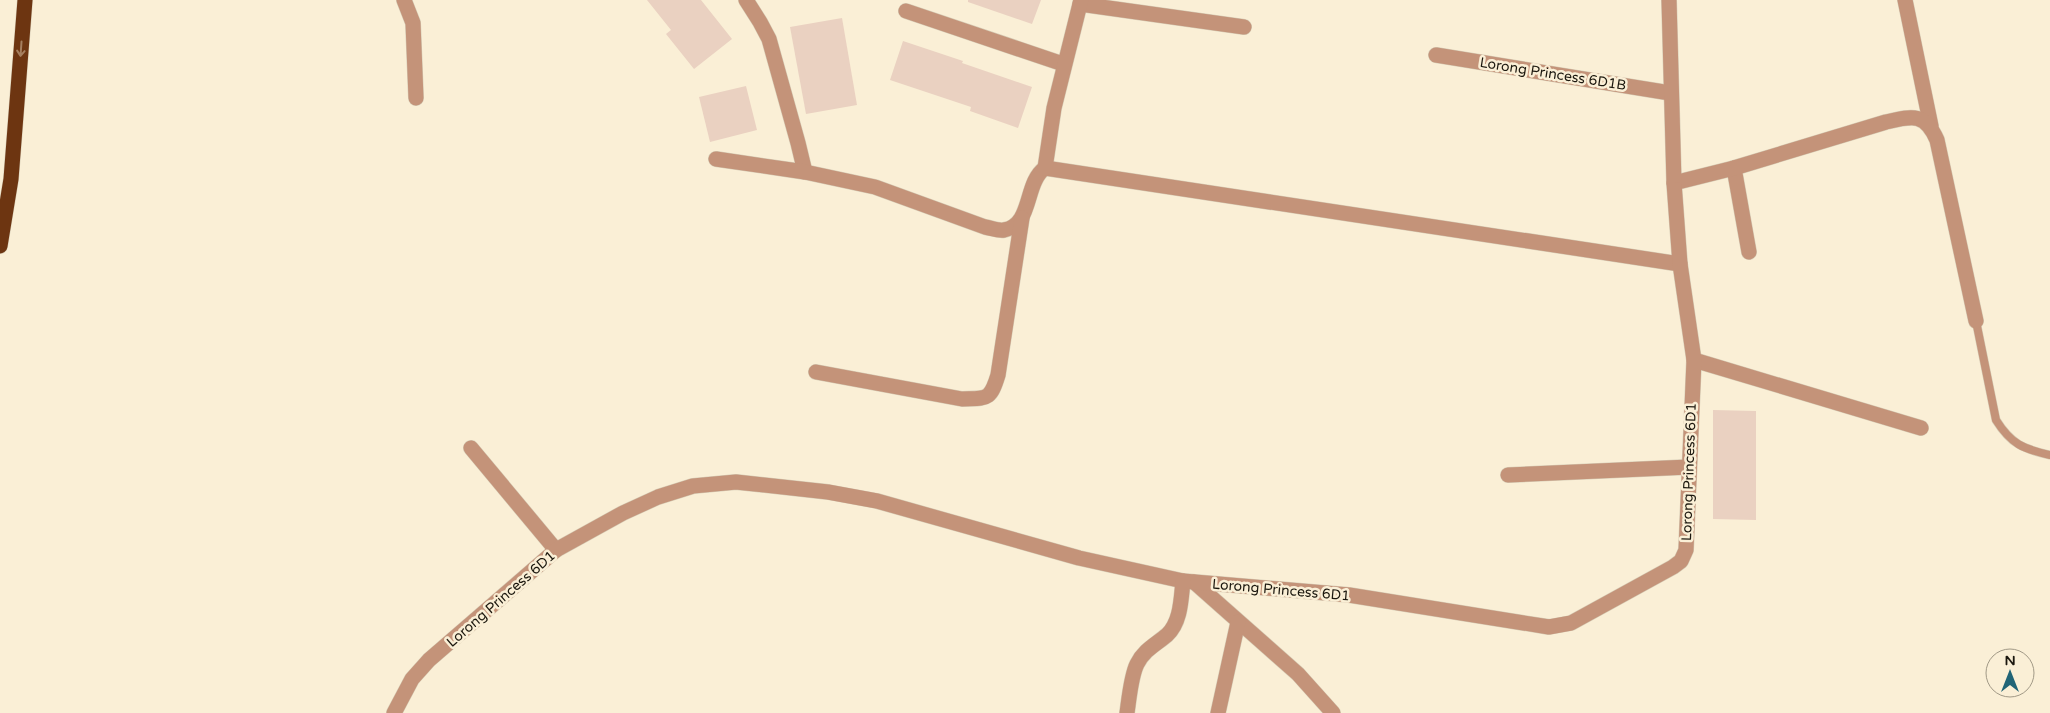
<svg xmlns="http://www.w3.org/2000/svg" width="2050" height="713" font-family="'Varela Round',sans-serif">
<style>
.building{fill:#ead1c1}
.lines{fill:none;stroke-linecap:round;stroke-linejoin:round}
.lane-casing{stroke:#d6ccb6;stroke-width:9}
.street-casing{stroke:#d6ccb6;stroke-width:16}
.highway-casing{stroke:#d6ccb6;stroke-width:16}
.lane{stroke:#c49379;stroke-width:8}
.street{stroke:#c49379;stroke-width:15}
.highway{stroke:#6d3511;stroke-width:15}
.oneway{stroke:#a57f60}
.labels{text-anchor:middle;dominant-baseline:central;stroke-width:5;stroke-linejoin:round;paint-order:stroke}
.street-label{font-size:14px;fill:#1b170e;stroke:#faefd6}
</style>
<rect width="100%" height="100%" fill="#faefd6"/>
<g class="building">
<polygon points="647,0 701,0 732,39 694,69 666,34 671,30"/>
<polygon points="968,0 1041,0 1032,24 968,2"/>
<polygon points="842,18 857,105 806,114 790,27"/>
<polygon points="903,41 963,61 962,63 1032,87 1018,128 970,111 971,107 890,80"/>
<polygon points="746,86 757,130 710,142 699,97"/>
<polygon points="1713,410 1756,411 1756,520 1713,519"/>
</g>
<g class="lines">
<g class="lane-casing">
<path id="lane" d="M1976,321L1996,420C2011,444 2023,449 2050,455"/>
</g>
<g class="street-casing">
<g id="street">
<polyline points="404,0 413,23 416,98"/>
<polyline points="746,0 760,22 769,39 798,143 805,172"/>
<polyline points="1905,0 1931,126"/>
<polyline points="1080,4 1244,27"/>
<polyline points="906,11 1063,64"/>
<polyline points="1436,55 1670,93"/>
<path d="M716,159L805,172L875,187L985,227C991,228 998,231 1004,230C1033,225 1024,183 1045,168L1680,264"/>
<polyline points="1045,168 1054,108 1081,0"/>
<polyline points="1734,168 1749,252"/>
<path d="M1674,183L1734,168L1886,122C1912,116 1925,112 1937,140L1976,321"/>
<polyline points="1694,360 1921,428"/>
<path d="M816,372L962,399C987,398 990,401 998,375L1022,218"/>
<polyline points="471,448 556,550"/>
<polyline points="1508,475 1689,467"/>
<polyline points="1194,582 1298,674 1333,713"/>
<polyline points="394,713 412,679 429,660 556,550 623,513 658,497 693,486 736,482 828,492 877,501 1079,558 1183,581 1349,595 1549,627 1571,623 1673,567 1681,561 1686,550 1694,360 1680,264 1674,183 1669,0"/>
<path d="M1127,713C1129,699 1131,676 1137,664C1144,650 1155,645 1167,635C1181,622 1181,599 1183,581"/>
<polyline points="1218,713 1238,622"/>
</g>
</g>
<g class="highway-casing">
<polyline id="highway" points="0,246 11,179 25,0"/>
</g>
<use href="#lane" class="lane"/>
<use href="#street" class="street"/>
<use href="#highway" class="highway"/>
</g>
<defs><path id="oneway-shaft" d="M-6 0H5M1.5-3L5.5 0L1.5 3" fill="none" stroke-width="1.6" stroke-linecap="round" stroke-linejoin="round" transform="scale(1.25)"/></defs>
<use class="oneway" href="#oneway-shaft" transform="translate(21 49) rotate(94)"/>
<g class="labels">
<g class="street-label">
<text transform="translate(1553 74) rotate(9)">Lorong Princess 6D1B</text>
<text transform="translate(1689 472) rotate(-88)">Lorong Princess 6D1</text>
<text transform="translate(1281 590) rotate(5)">Lorong Princess 6D1</text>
<text transform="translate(501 599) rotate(-41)">Lorong Princess 6D1</text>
</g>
</g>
<g transform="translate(2010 673)"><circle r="24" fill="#faefd6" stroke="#a19986"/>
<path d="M0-4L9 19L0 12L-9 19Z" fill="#216476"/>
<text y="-8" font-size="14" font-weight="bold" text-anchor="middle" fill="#1b170e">N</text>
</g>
</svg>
